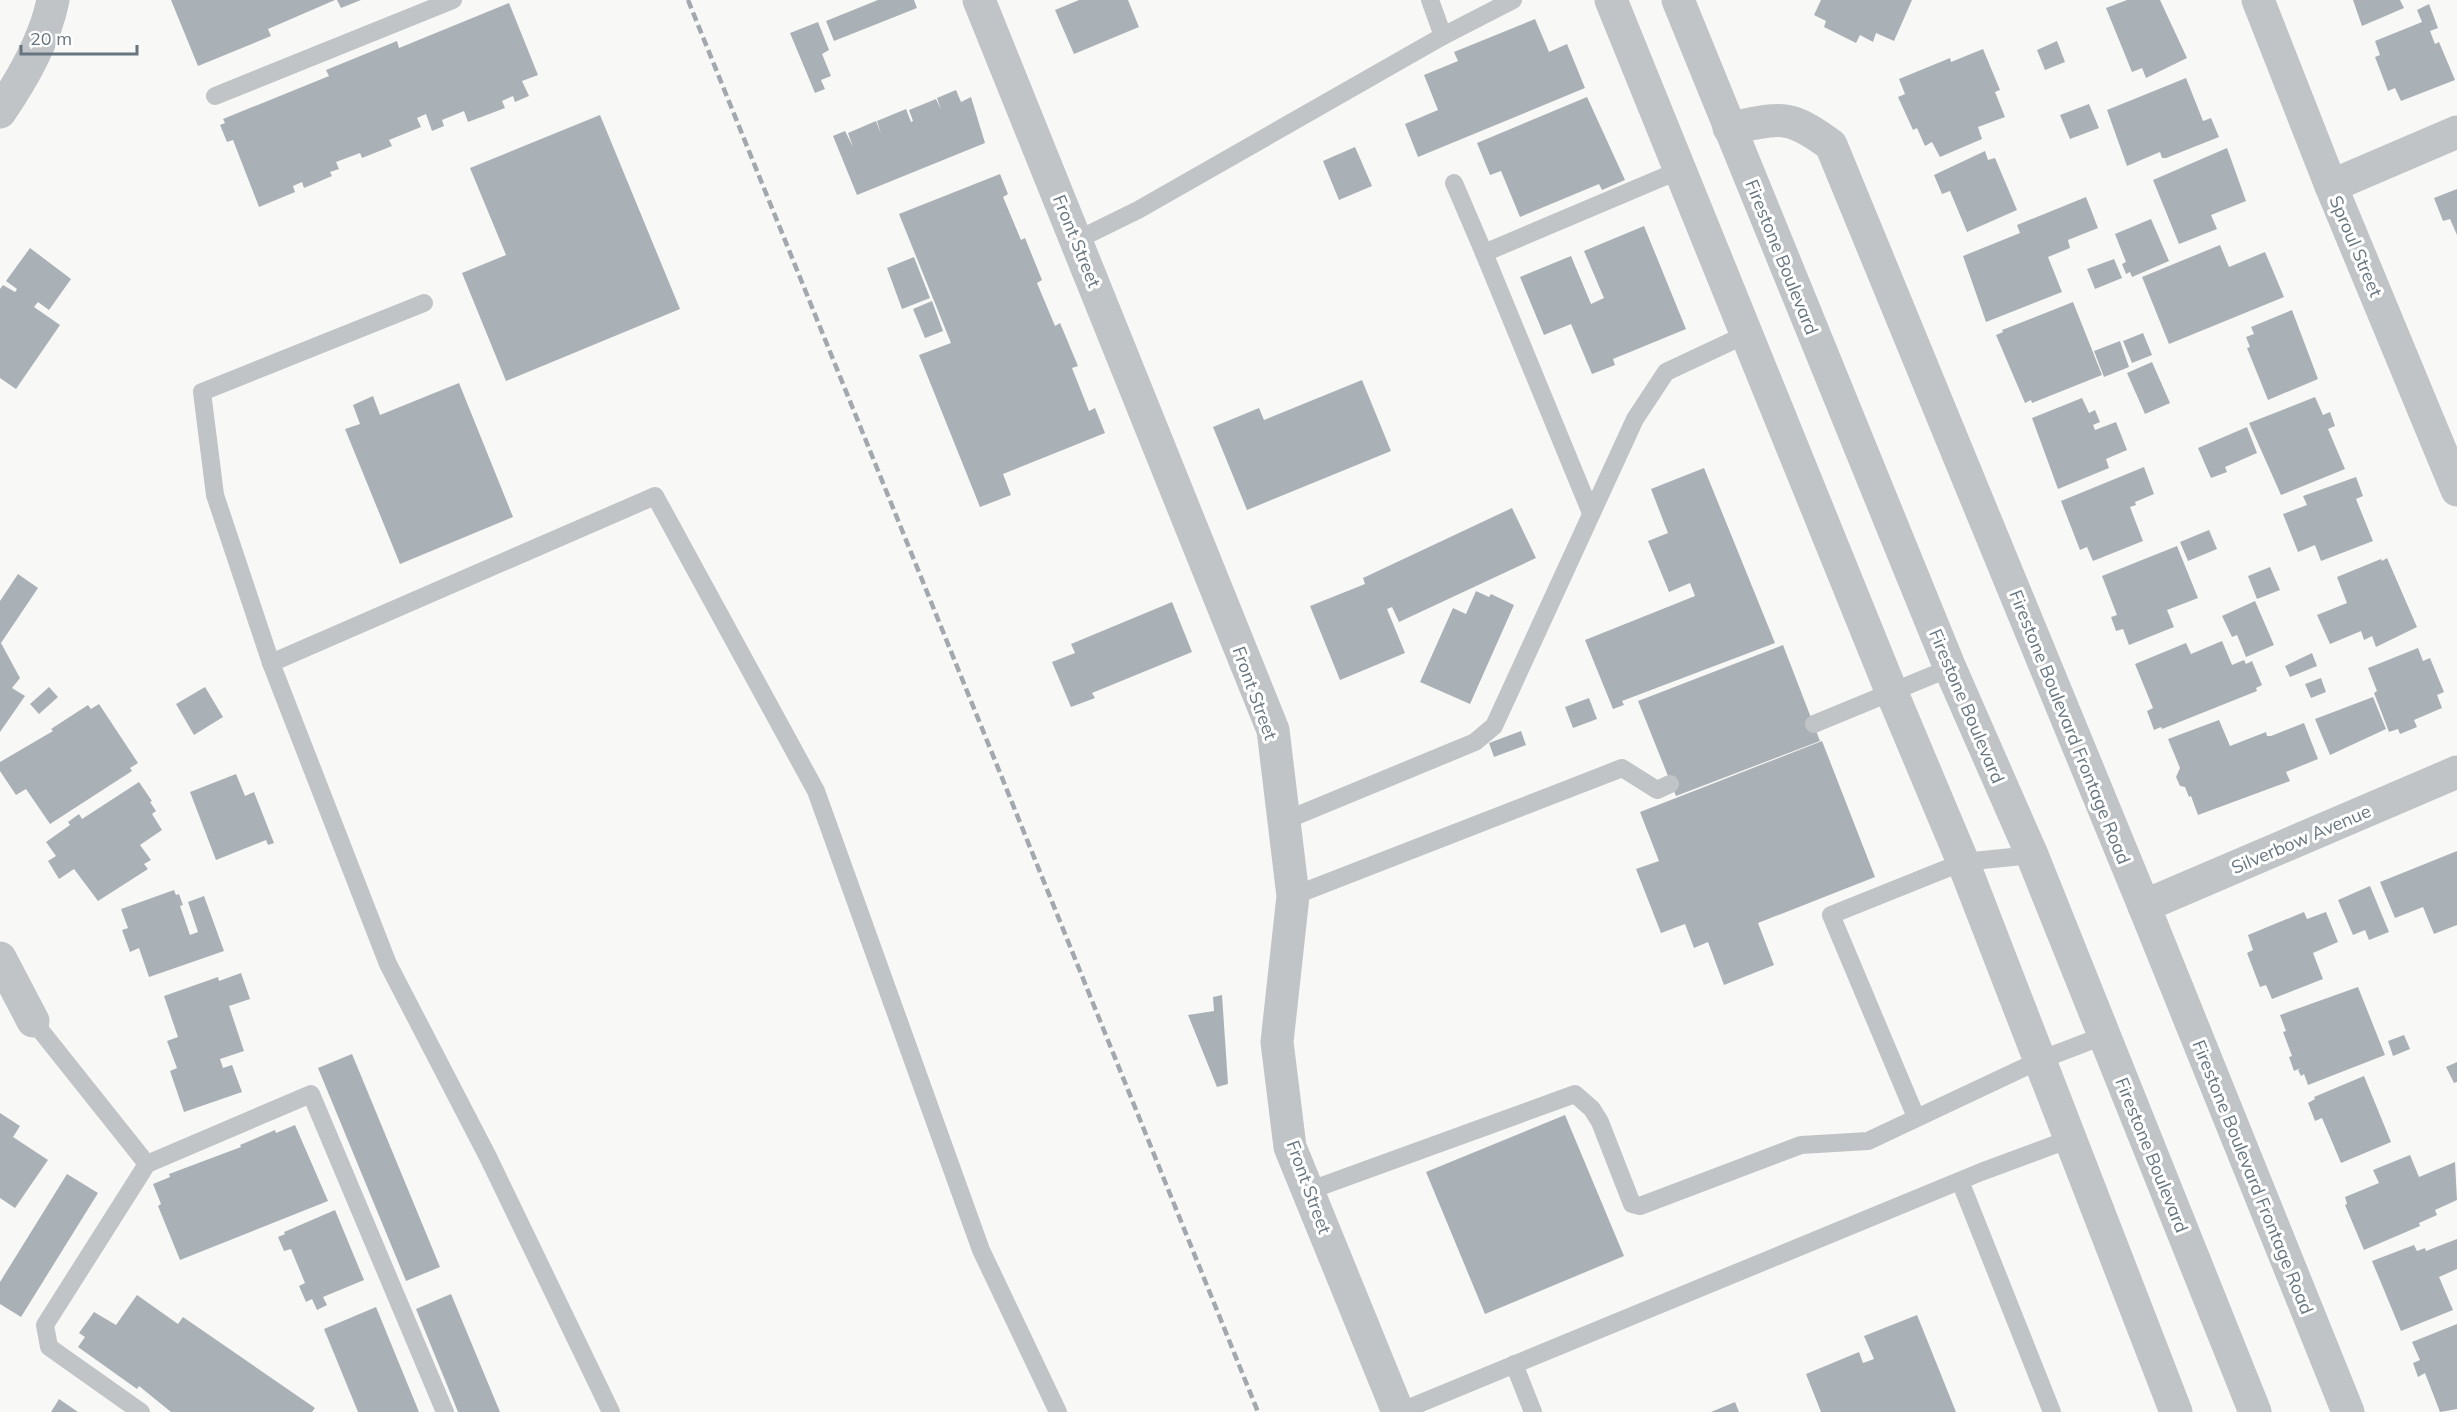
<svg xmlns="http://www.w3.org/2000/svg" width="2457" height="1412" font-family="Mulish,sans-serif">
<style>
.building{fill:#aab1b6}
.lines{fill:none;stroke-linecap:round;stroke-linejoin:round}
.service{stroke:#c0c4c7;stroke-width:18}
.minor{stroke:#c0c4c7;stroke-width:33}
.tertiary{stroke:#c0c4c7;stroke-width:33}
.rail{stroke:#a2a8ad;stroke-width:4.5;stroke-dasharray:9 4.5;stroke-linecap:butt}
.labels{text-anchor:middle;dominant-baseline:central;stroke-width:6;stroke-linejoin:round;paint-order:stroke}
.street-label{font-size:18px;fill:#66757f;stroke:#fff}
</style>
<rect width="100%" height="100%" fill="#f8f8f6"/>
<g class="building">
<polygon points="171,0 335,0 268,29 271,36 198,66"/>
<polygon points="337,0 361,0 341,8"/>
<polygon points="878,0 914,0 917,8 834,41 826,21"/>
<polygon points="1079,0 1128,0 1139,27 1074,54 1055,10"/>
<polygon points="1821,0 1912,0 1894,41 1876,33 1873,42 1860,35 1856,43 1824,27 1826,21 1814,15"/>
<polygon points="2127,0 2160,0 2187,58 2146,78 2142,68 2132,72 2106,8"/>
<polygon points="2353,0 2400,0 2404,8 2362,26"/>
<polygon points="509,3 538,75 522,81 529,96 515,102 513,96 502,101 505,108 468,122 464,111 442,120 444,126 432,131 426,114 417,118 421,127 389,140 392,146 362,158 360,153 336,162 339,169 330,172 332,176 304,188 302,182 293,186 295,192 259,207 233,140 227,142 220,125 225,123 223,119 329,76 326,70 397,41 399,48"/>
<polygon points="2429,4 2438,28 2430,31 2435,44 2439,42 2455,80 2401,101 2395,88 2388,91 2375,57 2380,55 2375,41 2422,22 2417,10"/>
<polygon points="1535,19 1549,52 1567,44 1585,88 1418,157 1405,124 1438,110 1424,75 1458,61 1454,52"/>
<polygon points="818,22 829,50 822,54 831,76 821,80 825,89 815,93 790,33"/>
<polygon points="2057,41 2065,62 2045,70 2037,50"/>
<polygon points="1983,49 2000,90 1995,92 2005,117 1978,127 1982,139 1940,157 1932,142 1925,146 1917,128 1913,130 1898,97 1905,94 1899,79 1950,58 1951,62"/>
<polygon points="2186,78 2203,121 2211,118 2219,137 2166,158 2162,158 2160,152 2127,166 2107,110"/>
<polygon points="956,90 961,102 971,97 985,143 857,195 833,136 845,131 853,147 848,133 876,121 881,134 877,121 906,109 911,122 913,121 909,110 936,99 941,110 937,98"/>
<polygon points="1587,97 1625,180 1602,190 1599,184 1520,217 1501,171 1490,175 1477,143"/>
<polygon points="2089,104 2099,128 2070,139 2060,115"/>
<polygon points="600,115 680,309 506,381 462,273 506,255 470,168"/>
<polygon points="1355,147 1372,186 1339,200 1323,161"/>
<polygon points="2227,148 2246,201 2211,215 2217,229 2179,244 2153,180"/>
<polygon points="1985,151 1988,160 1995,158 2017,210 1967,232 1950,191 1942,194 1934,175"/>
<polygon points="1000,174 1008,194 1003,197 1021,240 1025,238 1042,280 1037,283 1055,326 1060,323 1078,366 1072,368 1089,411 1095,408 1105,433 1003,474 1011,495 980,507 919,355 951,343 899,214"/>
<polygon points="2457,189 2457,235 2450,219 2443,221 2434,198"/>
<polygon points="2086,197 2098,228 2068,240 2070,248 2048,257 2062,292 1986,322 1963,256 2020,233 2017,225"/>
<polygon points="2151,219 2169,261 2132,277 2130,272 2126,274 2122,264 2126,262 2115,234"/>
<polygon points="1644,226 1686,329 1613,359 1615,365 1592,374 1571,324 1544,335 1520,277 1571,256 1591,304 1604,298 1584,251"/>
<polygon points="2220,245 2229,267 2265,252 2284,297 2169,344 2142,277"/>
<polygon points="30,248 71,279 49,310 38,302 34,307 60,325 16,389 0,378 0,289 3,285 15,292 17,289 6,281"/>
<polygon points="914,257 930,298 902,309 887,268"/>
<polygon points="2114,259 2122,278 2095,289 2087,269"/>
<polygon points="932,301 943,331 925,338 913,309"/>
<polygon points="2073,302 2102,375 2032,403 2031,400 2025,403 1996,335 2003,332 2002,330"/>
<polygon points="2292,310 2318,379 2268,400 2247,348 2250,347 2246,337 2254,334 2251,327"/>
<polygon points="2143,333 2152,355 2132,363 2123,341"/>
<polygon points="2120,341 2129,367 2104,377 2094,351"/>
<polygon points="2152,362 2170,403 2145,414 2127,373"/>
<polygon points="1362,380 1391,451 1247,510 1213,427 1259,408 1264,420"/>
<polygon points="459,383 513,517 400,564 345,429 360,424 353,405 373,396 380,415"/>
<polygon points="2315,397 2323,415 2330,412 2335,426 2328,429 2345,469 2281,495 2249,423"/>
<polygon points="2082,398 2089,413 2095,410 2100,422 2093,425 2095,430 2116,422 2127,450 2106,459 2109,468 2058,489 2032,418"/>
<polygon points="2247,427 2257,453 2225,467 2227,472 2211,478 2198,448"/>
<polygon points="2144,467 2154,494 2135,502 2136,505 2130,507 2143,541 2093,561 2087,547 2080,550 2061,501"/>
<polygon points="1704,468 1775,643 1622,701 1624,705 1613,709 1585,640 1695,596 1690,583 1669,592 1648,541 1668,533 1651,489"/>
<polygon points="2356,477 2363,496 2356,499 2373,541 2321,561 2315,545 2298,552 2283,514 2307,505 2303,496"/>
<polygon points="1512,508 1536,558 1399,622 1392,607 1387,609 1405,653 1340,680 1310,606 1365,584 1363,578"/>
<polygon points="2209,530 2217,549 2188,561 2180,542"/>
<polygon points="2177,546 2198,598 2167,610 2174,627 2129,645 2123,629 2116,631 2111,617 2117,615 2102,576"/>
<polygon points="2387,558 2417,627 2376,647 2372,636 2364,640 2361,631 2330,644 2317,615 2347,603 2337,577 2381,559 2382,561"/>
<polygon points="2270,567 2280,590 2257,599 2248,576"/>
<polygon points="18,574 38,588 1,643 20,678 12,688 25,696 0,732 0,601"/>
<polygon points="1476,591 1489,597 1491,594 1514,605 1470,704 1420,682 1453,608 1466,614"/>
<polygon points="2255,601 2274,645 2246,657 2237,635 2232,637 2222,616"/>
<polygon points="1172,602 1192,652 1092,693 1095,698 1071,707 1052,662 1075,653 1071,644"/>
<polygon points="2222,641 2232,665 2244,660 2246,664 2252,661 2262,685 2256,688 2257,691 2162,729 2161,727 2154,730 2147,711 2153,708 2135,664 2186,643 2191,654"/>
<polygon points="1783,645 1820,741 1676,796 1638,701"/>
<polygon points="2418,648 2423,661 2430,658 2444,692 2437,695 2442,708 2414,720 2417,727 2400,734 2398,729 2389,732 2374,693 2377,691 2368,668"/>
<polygon points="2312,653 2317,666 2290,677 2285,666"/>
<polygon points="2321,678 2326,692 2311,698 2305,684"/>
<polygon points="49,687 58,697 39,714 30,704"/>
<polygon points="205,687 223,717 194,735 176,704"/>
<polygon points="2373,697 2386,729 2330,755 2315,719"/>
<polygon points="1589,698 1597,719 1573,728 1565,707"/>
<polygon points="99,704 138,763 130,768 132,771 50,824 26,789 16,795 0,771 0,762 53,731 51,729 88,705 91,709"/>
<polygon points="2219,720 2230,746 2266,732 2267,736 2271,736 2304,723 2318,759 2286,772 2290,781 2198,815 2191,796 2189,797 2185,787 2180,786 2176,777 2180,768 2168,739"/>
<polygon points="1521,731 1526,745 1494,757 1489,743"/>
<polygon points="1822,741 1875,877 1758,923 1774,965 1724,985 1708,942 1694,948 1685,924 1661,933 1636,869 1659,861 1640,812"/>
<polygon points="236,774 245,796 254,792 274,843 268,845 266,840 216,860 190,792"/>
<polygon points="139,782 152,801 150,802 156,811 152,814 162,830 140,845 151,860 144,864 148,869 98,901 74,869 59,879 48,861 56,856 46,842 70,825 68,822 79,814 82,819"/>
<polygon points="2457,851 2457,925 2434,934 2423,907 2395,918 2380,882"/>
<polygon points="2370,886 2389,932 2369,940 2365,930 2353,935 2338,900"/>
<polygon points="174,890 176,895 179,894 183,905 180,906 190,935 198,932 188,902 204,896 224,951 149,977 139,948 130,952 122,930 128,928 121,909"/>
<polygon points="2304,912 2307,919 2326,912 2338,942 2313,953 2323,979 2272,999 2266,985 2260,987 2247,953 2253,950 2248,935"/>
<polygon points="241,973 250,999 229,1006 244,1051 220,1059 223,1068 232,1065 242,1092 184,1112 170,1071 177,1068 167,1041 178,1037 164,996 218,977 219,981"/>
<polygon points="2358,987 2385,1055 2308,1085 2304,1074 2301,1076 2298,1070 2301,1068 2294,1071 2289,1057 2292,1056 2283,1032 2286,1031 2280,1015"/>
<polygon points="1222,995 1228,1084 1217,1087 1188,1015 1214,1011 1213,997"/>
<polygon points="2404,1035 2410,1049 2393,1056 2388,1041"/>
<polygon points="352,1054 440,1267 406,1281 318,1068"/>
<polygon points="2457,1062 2457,1082 2454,1083 2446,1067"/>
<polygon points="2364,1076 2391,1142 2341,1163 2322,1118 2315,1121 2308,1103 2315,1099 2314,1097"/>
<polygon points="0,1113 20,1126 13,1137 48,1160 15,1208 0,1198"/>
<polygon points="1565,1115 1624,1256 1485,1314 1426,1172"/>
<polygon points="295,1125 328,1201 180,1260 158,1206 161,1204 153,1184 170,1177 169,1174 241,1147 240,1145 275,1130 276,1133"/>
<polygon points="2410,1155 2419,1177 2455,1162 2457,1200 2435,1210 2437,1215 2419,1223 2420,1226 2364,1250 2345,1205 2347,1204 2345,1197 2379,1183 2373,1170"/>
<polygon points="67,1174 98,1193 21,1317 0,1304 0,1282"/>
<polygon points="335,1210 364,1280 323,1297 327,1305 317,1310 312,1299 306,1302 299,1286 305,1283 291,1249 284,1251 278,1237 285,1234 284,1232"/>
<polygon points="2457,1239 2457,1269 2439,1277 2453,1310 2401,1331 2372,1261 2414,1245 2417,1251 2425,1248 2426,1251"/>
<polygon points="451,1294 500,1412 458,1412 416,1309"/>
<polygon points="137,1295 178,1324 183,1317 315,1408 312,1412 171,1412 139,1386 137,1389 78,1347 85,1337 79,1333 94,1312 116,1325"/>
<polygon points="376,1307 419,1412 358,1412 324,1329"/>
<polygon points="1917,1315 1956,1412 1821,1412 1806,1374 1859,1352 1863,1363 1874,1359 1864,1336"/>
<polygon points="2457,1324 2457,1409 2440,1412 2425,1373 2418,1377 2413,1363 2420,1360 2412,1342"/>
<polygon points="59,1399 78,1412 51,1412"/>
<polygon points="1735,1402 1739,1412 1711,1412"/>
</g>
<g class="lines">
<g class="service">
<polyline points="1430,0 1443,36"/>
<polyline points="215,96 453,0"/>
<polyline points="1454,183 1484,253"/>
<polyline points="1077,240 1138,210 1443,36 1513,0"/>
<polyline points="1591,513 1484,253 1680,170"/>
<polyline points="271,663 215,495 202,392 424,303"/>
<polyline points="1814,724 1950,668"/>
<polyline points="1284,821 1475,742 1494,726 1635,419 1666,372 1747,334"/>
<polyline points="1293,896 1622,768 1657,790 1670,784"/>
<polyline points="33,1021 147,1164"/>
<polyline points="1916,1117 1831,915 1963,862 2032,855"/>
<polyline points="1960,1181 2052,1412"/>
<polyline points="1308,1191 1575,1094 1592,1109 1600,1122 1632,1204 1640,1206 1801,1145 1868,1141 2040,1060 2103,1036"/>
<polyline points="1514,1364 1533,1412"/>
<polyline points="141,1412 49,1347 45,1325 147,1164 311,1094 445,1412"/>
<polyline points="611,1412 488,1157 388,964 271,663 655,496 816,791 981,1250 1058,1412"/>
<polyline points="1399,1412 1981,1172 2070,1139"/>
</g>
<g class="minor">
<polyline points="2258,0 2331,186 2457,490"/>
<path d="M1729,128C1780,119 1787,112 1831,145L2144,906L2348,1412"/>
<polyline points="2331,186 2457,132"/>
<polyline points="2144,906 2457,772"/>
<polyline points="0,958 33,1021"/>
</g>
<g class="tertiary">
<polyline points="979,0 1273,730 1293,896 1277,1042 1290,1147 1398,1412"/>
<polyline points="1611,0 1892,693 1963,862 2176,1412"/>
<polyline points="1678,0 1950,668 2032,855 2255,1412"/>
<path d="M0,112C23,78 45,40 53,0"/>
</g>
<polyline class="rail" points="688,0 1258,1412"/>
</g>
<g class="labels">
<g class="street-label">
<text transform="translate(1077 241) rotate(68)">Front Street</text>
<text transform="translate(2356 246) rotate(67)">Sproul Street</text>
<text transform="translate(1782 257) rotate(68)">Firestone Boulevard</text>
<text transform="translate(1255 693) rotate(70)">Front Street</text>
<text transform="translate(1967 706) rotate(67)">Firestone Boulevard</text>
<text transform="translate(2070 727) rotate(68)">Firestone Boulevard Frontage Road</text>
<text transform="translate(2301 839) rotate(-23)">Silverbow Avenue</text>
<text transform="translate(2152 1155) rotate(68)">Firestone Boulevard</text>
<text transform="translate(2253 1177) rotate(68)">Firestone Boulevard Frontage Road</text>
<text transform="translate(1309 1187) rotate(70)">Front Street</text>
</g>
</g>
<path d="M21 45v9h116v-9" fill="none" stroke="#66757f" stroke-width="3"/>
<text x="30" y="45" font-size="18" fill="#66757f" stroke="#ffffff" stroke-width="4.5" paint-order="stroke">20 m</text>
</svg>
